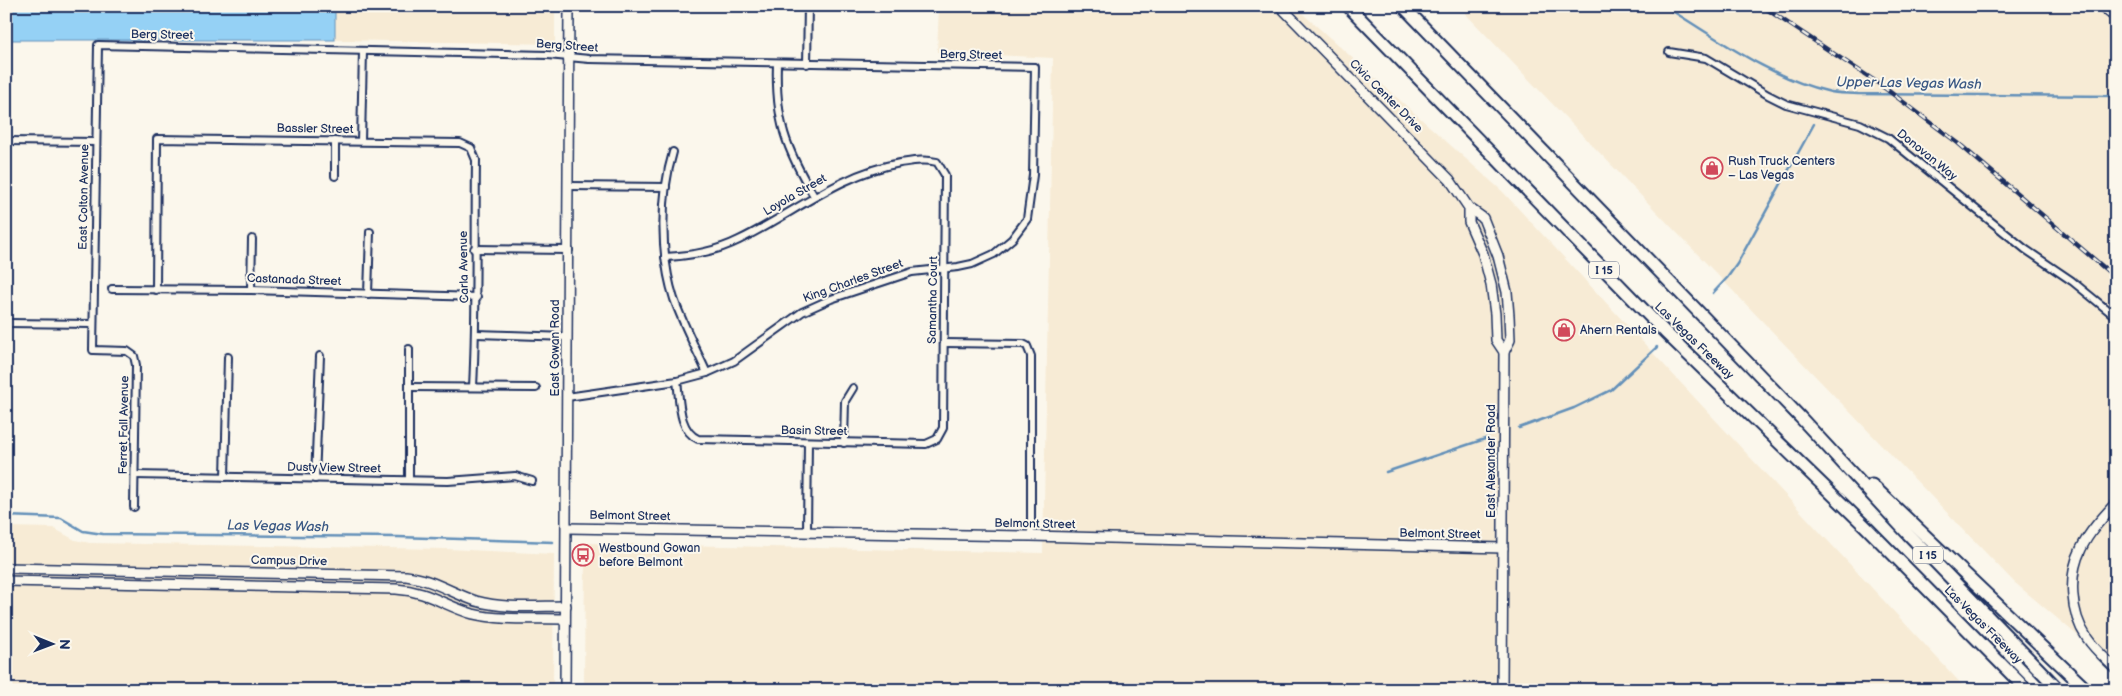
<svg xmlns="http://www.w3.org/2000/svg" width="2122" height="696" font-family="'Balsamiq Sans',sans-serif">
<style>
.built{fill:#f7ebd5}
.water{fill:#95d1f5;stroke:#6490b9}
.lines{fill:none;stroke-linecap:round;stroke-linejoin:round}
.stream{stroke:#6490b9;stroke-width:2.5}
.street-casing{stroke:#1b2f5e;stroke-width:10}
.secondary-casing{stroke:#1b2f5e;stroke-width:12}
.highway-casing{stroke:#1b2f5e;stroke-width:15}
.street{stroke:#fbf7ec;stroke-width:6}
.secondary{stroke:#fbf7ec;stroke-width:9}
.highway{stroke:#fbf7ec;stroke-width:11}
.rail-casing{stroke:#1b2f5e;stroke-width:4.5}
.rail{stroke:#fbf7ec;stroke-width:2.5;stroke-dasharray:8;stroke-linecap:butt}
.labels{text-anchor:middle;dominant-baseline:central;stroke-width:4;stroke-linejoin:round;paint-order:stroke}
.shield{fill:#fbf7ec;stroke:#5e6b89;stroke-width:1}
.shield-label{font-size:11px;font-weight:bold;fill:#1b2f5e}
.street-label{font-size:12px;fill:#1b2f5e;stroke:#fbf7ec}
.poi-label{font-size:12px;fill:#1b2f5e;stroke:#fbf7ec;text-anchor:start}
.water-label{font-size:14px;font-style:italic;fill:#3a5884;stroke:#fbf7ec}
</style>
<rect width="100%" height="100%" fill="#fbf7ec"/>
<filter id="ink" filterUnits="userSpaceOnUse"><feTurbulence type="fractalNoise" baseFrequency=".02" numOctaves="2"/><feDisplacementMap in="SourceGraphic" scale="10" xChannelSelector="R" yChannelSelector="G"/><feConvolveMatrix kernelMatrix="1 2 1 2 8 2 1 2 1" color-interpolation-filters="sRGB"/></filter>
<g filter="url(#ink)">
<g class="built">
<polygon points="335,6 555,6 555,44 335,40"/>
<polygon points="939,6 1294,6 1502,191 1967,690 584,690 585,543 1043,553 1053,58 937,52"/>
<polygon points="1458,6 2116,6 2116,668 2014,582"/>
<polygon points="6,527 53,528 75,540 90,543 447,549 554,554 553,690 6,690"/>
</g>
<rect class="water" x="6" y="6" width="329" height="34"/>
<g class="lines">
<g class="stream">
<path d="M1664,6C1716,37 1768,77 1827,91C1837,94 1848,93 1858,94L2116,96"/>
<polyline points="1713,293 1727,278 1737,264 1814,124"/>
<polyline points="1519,428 1574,408 1611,390 1657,347"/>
<polyline points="1386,472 1488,438"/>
<polyline points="6,516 61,518 83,531 103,534 398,537 553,542"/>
</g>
<g class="street-casing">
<g id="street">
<polyline points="2100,6 2116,19"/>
<polyline points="1669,52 1706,58 1768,95 1786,104 1860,124 1888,138 2025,249 2072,281 2116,317"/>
<path d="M777,63C775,120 786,149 814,196"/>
<polyline points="807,64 808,6"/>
<polyline points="6,141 96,142"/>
<polyline points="335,141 335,176"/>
<polyline points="361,141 363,51"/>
<path d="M673,152C660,195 660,256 674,299C683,324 696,349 707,373"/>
<polyline points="569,186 666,187"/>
<polyline points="474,249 569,250"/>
<path d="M665,257C692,256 715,252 739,240C793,214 839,174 900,163C914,161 924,159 937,162L945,175L943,428L937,439L926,444L698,439C678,430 680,400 677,381"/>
<polyline points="112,289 251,290 477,297"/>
<path d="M156,290L157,139L460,143L471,148L476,160C475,236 477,311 473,387"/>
<polyline points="251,290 252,239"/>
<polyline points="368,294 370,232"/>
<polyline points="6,323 93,324"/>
<polyline points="476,334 568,337"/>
<polyline points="944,343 1023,344 1027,346 1031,356 1031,536"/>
<polyline points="409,387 536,388"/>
<polyline points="844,443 845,401 853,388"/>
<polyline points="135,475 448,481 515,476 532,481"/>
<polyline points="225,477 228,357"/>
<polyline points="315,479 320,356"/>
<polyline points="409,480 409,349"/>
<polyline points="134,507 136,365 134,356 127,351 93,350 98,45 548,55 589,59 1035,67 1033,175 1027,219 1012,239 994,254 972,264 958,267 912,272 831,299 802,312 734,361 707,373 677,381 567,397"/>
<polyline points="807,531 808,442"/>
</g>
</g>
<g class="secondary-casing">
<g id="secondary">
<polyline points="1280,6 1450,180 1469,208 1483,218 1498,256 1507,292 1509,316 1510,340 1504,352 1502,690"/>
<polyline points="1469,208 1469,222 1483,254 1491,284 1495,314 1496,340 1504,352"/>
<path d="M2116,503C2103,517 2089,532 2081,549C2068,575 2070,613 2087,638C2095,650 2106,659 2116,669"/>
<polyline points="567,528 1031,536 1503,548"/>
<path d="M6,568L406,576C432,579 452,593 476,601C504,609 536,606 566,606"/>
<path d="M6,581L396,589C428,591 445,606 473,614C502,621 535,618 565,619"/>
<polyline points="565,690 569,6"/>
</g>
</g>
<g class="highway-casing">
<g id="highway">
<polyline points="1348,6 1665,332 1866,527 2027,690"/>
<polyline points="1403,6 1800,417 1908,534 2059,690"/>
<polyline points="1872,485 2087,690"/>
</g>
</g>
<use href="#street" class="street"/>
<use href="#secondary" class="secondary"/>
<use href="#highway" class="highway"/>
<g class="rail-casing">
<polyline id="rail" points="1762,6 1878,83 1958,143 2116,278"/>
</g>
<use href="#rail" class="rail"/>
</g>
</g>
<defs>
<g id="shop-ring" transform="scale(1.125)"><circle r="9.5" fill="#fbf7ec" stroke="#d1495b" stroke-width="1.5"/><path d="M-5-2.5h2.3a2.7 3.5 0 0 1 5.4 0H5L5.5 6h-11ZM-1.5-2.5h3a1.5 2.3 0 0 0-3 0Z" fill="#d1495b"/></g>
<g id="bus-ring" transform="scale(1.125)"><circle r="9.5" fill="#fbf7ec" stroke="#d1495b" stroke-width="1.5"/><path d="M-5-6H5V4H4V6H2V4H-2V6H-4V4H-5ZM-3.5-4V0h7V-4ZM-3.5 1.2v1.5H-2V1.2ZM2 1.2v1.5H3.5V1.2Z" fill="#d1495b"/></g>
</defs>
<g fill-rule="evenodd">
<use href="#shop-ring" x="1712" y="168"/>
<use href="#shop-ring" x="1564" y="330"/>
<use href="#bus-ring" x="583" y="555"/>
</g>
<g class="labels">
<g class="shield">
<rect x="1589" y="261.5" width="30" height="17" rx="4"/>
<rect x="1913" y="546.5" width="30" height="17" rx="4"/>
</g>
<g class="shield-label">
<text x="1604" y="270">I 15</text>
<text x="1928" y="555">I 15</text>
</g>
<g class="street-label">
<text transform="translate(162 35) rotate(1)">Berg Street</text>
<text transform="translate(567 46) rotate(4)">Berg Street</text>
<text transform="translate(971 55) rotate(1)">Berg Street</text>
<text transform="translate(1386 96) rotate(45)">Civic Center Drive</text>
<text transform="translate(315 129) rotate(1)">Bassler Street</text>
<text transform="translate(1927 155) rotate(39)">Donovan Way</text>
<text transform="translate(795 195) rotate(-30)">Loyola Street</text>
<text transform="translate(84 197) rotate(-89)">East Colton Avenue</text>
<text transform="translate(464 267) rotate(-91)">Carla Avenue</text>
<text transform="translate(294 280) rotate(2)">Castanada Street</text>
<text transform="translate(853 281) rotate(-20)">King Charles Street</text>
<text transform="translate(933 300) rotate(-89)">Samantha Court</text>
<text transform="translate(1694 341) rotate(44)">Las Vegas Freeway</text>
<text transform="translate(555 348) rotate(-90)">East Gowan Road</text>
<text transform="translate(124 425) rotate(-89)">Ferret Fall Avenue</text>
<text transform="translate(814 431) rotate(1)">Basin Street</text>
<text transform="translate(1491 461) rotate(-90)">East Alexander Road</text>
<text transform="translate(334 468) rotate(1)">Dusty View Street</text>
<text transform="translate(630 516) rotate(1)">Belmont Street</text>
<text transform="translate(1035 524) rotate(1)">Belmont Street</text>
<text transform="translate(1440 534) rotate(1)">Belmont Street</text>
<text transform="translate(289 561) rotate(1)">Campus Drive</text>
<text transform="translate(1983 625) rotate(45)">Las Vegas Freeway</text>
</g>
<g class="poi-label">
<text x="1728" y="161">Rush Truck Centers<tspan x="1728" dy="14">– Las Vegas</tspan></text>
<text x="1580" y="330">Ahern Rentals</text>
<text x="599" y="548">Westbound Gowan<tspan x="599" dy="14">before Belmont</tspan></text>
</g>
<g class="water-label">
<text transform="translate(1909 83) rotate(1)">Upper Las Vegas Wash</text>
<text transform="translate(278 526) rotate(1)">Las Vegas Wash</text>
</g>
</g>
<rect width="2122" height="696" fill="none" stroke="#fbf7ec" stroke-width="25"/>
<rect x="12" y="12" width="2097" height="671" fill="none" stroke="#1b2f5e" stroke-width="2" filter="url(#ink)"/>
<g transform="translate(52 644) rotate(91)" stroke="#fbf7ec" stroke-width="4" paint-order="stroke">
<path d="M0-4L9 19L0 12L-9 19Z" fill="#1b2f5e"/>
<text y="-8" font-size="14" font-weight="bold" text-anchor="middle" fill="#1b2f5e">N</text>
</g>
</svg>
